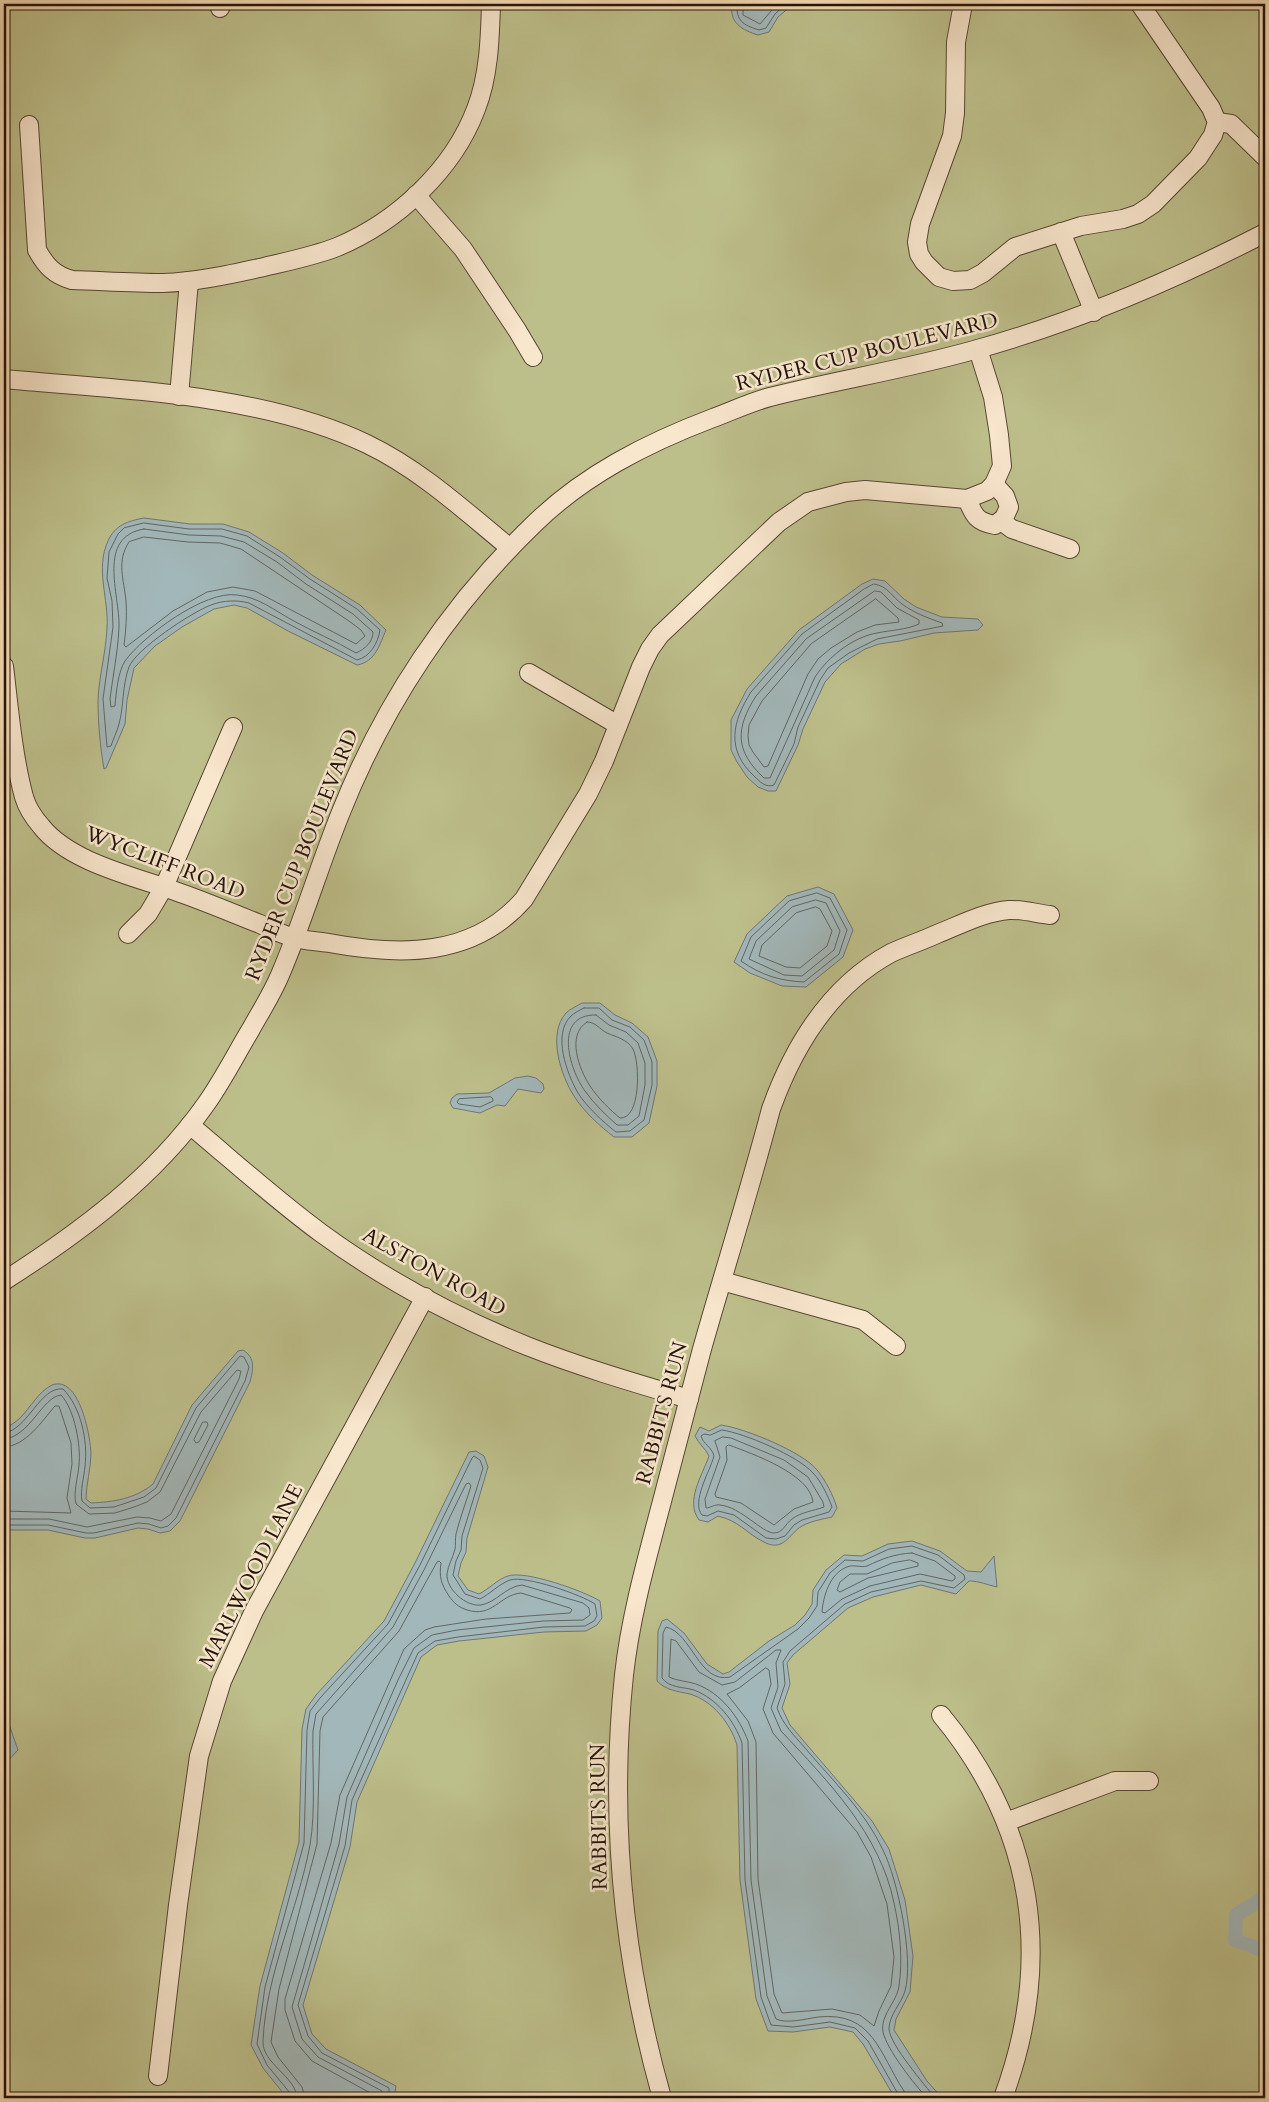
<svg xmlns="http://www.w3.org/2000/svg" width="1269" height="2102" font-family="Cardo,serif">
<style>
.green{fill:#bdbf8b;stroke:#706a4b}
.water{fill:#a2b7b9;stroke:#707673}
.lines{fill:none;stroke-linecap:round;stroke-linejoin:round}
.shore{stroke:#636662;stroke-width:1}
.canal{stroke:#a2b7b9;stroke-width:14}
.minor-casing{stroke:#584635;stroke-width:20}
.minor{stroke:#f8e6cd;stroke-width:18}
.labels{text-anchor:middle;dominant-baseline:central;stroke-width:5;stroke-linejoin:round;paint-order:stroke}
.street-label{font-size:21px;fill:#24150b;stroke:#f8e6cd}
</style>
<rect width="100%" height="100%" fill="#f4d9b2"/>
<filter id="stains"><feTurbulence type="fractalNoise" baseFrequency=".004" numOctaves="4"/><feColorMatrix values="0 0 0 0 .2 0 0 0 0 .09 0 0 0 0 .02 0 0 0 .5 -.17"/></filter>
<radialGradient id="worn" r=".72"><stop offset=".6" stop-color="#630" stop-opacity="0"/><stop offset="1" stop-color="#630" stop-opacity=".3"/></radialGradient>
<rect class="green" x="4" y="4" width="1261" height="2094"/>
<g class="water">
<path d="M732,4H791V6L778,17L769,32L758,35C742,30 729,23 732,4Z"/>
<path d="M144,518L190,524H223L249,532L283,553L312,575L360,605L386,630C380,643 376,662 357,665L288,631L247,608L234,605L214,609L182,627L155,646L134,668L127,700L125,724L106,768L104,769C100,746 98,722 98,700C99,676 106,652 107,628C109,599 95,569 108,541C115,525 128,521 144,518Z"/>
<polygon points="873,579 885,581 904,599 916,607 942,617 978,619 983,625 978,630 934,633 900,641 879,644 865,649 841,664 825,682 803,729 798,745 776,791 768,791 758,787 747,777 737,762 731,750 731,720 747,689 799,630 862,584"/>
<polygon points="818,887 834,894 853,930 843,957 806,987 782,986 750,973 734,962 747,934 787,896"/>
<path d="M582,1003H600L615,1015L632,1023L648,1037L657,1061V1086L649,1123L632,1137H614C600,1126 584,1112 574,1096C561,1076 547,1034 566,1013C570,1009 577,1006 582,1003Z"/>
<polygon points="528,1076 536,1078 543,1084 544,1089 541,1093 518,1089 505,1106 497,1105 480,1113 453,1108 450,1103 452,1098 457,1094 489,1093 515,1078"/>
<path d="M243,1350C256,1358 253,1370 250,1382L180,1521L170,1531L160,1533L148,1529L138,1528L95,1538H85L48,1530H4V1429C9,1426 15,1423 20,1418C30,1408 39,1391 52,1385C79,1375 90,1434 91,1453C91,1469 86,1484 86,1499L91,1503C113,1502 135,1499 153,1484L192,1405L238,1351Z"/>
<path d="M721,1425C744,1428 803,1452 817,1470C826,1481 833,1495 837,1508L832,1517C823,1519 811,1521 802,1526C789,1533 784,1554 762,1541C745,1532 739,1521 718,1516L708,1522L699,1520C685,1501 702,1476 709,1456C705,1448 699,1444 695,1436L700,1427L709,1431Z"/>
<path d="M476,1451L484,1456L488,1467L467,1538L466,1552L461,1563L458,1576L468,1590L479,1594C489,1589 498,1579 508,1576C525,1570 584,1591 600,1601L602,1618L597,1625L586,1631L544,1632L459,1641L437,1645L421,1657L357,1802L350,1847L303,2005L312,2034L326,2049L396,2086L394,2098H287L263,2068L251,2045L260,1986L299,1842L302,1729L306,1709L316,1695L384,1621L415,1563L469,1452Z"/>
<path d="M912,1541L940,1551L967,1571L981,1572L994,1556L997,1587C987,1585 980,1581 969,1581L956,1594L921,1585L873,1597L848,1608L793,1655L787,1663L790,1684L782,1708L790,1725L872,1821L889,1849L905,1900L913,1956L910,1992L896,2019L894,2030L927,2081L942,2098H895L863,2044L853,2032L830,2027L793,2032L768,2031L756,1999L740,1880L737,1745C730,1723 713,1701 690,1694C677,1691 667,1691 657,1681L658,1631L662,1621L667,1619L684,1633L707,1664L723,1674L729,1672L769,1641L795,1625L805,1615L812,1604L813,1590L826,1570L844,1555L862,1556L888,1544Z"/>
<polygon points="4,1710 18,1750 4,1765"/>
</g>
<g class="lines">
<g class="shore">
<path d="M737,4C736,21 743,25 759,30L766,28L775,14L786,4"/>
<polyline points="743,4 743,15 760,24 777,4"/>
<path d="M144,523L189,529H222L247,536L280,557L310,579L357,609L380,630C378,643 370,657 357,660L249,603C237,600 224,600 211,605C192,612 136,649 129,667C122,686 124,706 119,724C117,732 113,739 111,746L107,747L103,699L113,627L112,601L107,578L109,552L118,534L124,528Z"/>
<path d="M144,529L189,535L221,536L244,542L277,562L306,584L353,614L373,632C373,642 365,649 356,653C336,641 313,632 292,620C274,610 258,597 237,595C205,590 143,636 125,661C118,672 116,693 115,706L111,707L110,699C113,675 118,651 119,627C120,594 96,537 144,529Z"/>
<path d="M144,537L188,542L220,543L241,549L349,621L361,630L365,636L356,644L255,591L233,587L207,592L173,611L126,647L124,645C126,630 127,615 126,601C124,579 116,562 129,542Z"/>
<path d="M874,584C888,586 892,597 902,604C914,613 928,618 942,623L943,626L877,639L849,653L828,668L820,680L798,727L794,744L774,785C766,788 760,782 754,776C726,750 732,722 751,692L802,634L864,589Z"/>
<path d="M875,591L881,592L897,608L919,620V624C906,630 891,630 877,633C853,637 828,657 815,677L770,778H764C735,751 735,729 756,696L806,639Z"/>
<polygon points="876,599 898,618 899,622 875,625 857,632 831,648 818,659 808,674 768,766 764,767 753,752 749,745 748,736 749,725 762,701 811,644"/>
<path d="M817,893L830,898L847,930L839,954L804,982C780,981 761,975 741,961L751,937L789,901Z"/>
<polygon points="816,900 826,903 840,931 834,950 802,976 784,975 749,959 756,941 792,907"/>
<polygon points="816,907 820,909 832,931 827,946 800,968 786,967 759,956 762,945 796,913"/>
<path d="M584,1008H599L612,1020L630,1027L644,1040L652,1062V1085L644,1120L630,1131L616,1132C603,1122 587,1107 578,1093C567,1074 552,1034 571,1016C574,1013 580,1010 584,1008Z"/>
<path d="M596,1015L609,1025L626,1032L638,1043L645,1063V1085L639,1116L628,1125H617C606,1115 594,1104 585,1091C569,1069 553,1014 596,1015Z"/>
<path d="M587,1022C596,1022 599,1029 607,1033C616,1037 627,1039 633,1049C640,1063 641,1119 620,1118C610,1110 598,1098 590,1086C579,1069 566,1035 587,1022Z"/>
<polygon points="491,1097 493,1099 493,1101 480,1107 459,1104 457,1102 459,1099"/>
<polygon points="203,1422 207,1422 208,1425 199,1442 196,1443 194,1440"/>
<path d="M722,1430C744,1433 798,1456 813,1473C821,1481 828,1496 832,1507L829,1512L802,1520L794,1525L785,1536L776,1539L766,1538L734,1515L718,1511L707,1516L702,1515C691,1502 710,1471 714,1456C712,1447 703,1444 701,1436L704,1434L710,1435Z"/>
<path d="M4,1433C28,1430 40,1386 63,1389C81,1407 88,1441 85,1466C84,1478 80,1490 82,1501L90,1508L114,1507L144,1497L156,1488L196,1408L240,1356L244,1357L249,1367L245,1381L176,1518L168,1526L161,1528L149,1524L138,1523L94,1533H86L48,1525H4"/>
<path d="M723,1437L731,1438L784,1460L808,1477L823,1502L824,1507C813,1511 801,1512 792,1519C785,1524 783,1533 774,1533C762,1533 741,1507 720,1505C715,1504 710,1508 706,1508L705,1499L720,1457L715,1441Z"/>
<path d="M4,1439C30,1437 42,1397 61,1395C75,1410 81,1446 79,1465C78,1478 73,1492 76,1504L89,1514L115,1513L134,1507L147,1502L160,1492L201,1412L237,1370L241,1371L239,1379L171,1514L161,1521L150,1518L137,1517L87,1527L49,1519H4"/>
<path d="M729,1445C753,1454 810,1474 813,1502L794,1509L774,1525L741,1503L716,1497L715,1494L727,1460L726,1447Z"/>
<path d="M4,1447C26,1446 42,1421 55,1406H59L71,1443L72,1464L67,1498L71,1513L4,1511"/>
<path d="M912,1553L935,1561L955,1576V1579L952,1581L920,1574L870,1586L842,1599L825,1613L822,1612C823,1597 830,1573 847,1567C853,1564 861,1568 867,1566C882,1559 894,1554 912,1553Z"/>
<polygon points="910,1560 918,1563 918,1566 868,1578 840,1592 837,1590 840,1582 850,1574 867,1574 892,1563"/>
<polygon points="766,1668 769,1670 771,1684 763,1709 773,1733 857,1832 871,1857 887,1904 894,1957 891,1986 879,2011 874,2026 860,2015 832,2009 782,2013 774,1994 758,1879 756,1742 748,1721 727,1694 739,1688"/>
<path d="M291,2098L290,2093L267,2065L257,2044L265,1987L304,1843L307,1730L310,1711L320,1698L388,1624L420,1565L472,1458L474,1456L480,1460L483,1468L462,1536L461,1550L456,1561L453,1575L465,1594L480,1599C490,1594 499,1584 510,1580C525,1575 582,1595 595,1604L597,1616L594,1621L585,1626L544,1627L458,1637L435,1641L418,1653L352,1800L345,1846L298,2005L308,2036L322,2053L389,2088V2098"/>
<path d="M297,2098C296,2076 262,2064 263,2041C266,1973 298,1910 310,1845C316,1810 312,1766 313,1731L316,1714L393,1627L425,1568L466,1484L469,1483L471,1486C466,1502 460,1518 456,1534C455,1539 456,1544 455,1549C453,1558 448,1565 447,1574C446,1589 466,1607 481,1605C497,1602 505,1587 522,1585L583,1603L589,1608L590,1615L583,1620L543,1621L457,1630L432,1635L414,1648L398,1680L347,1797L339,1844L292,2007L302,2039L318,2057L382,2091L383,2098"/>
<path d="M305,2098L302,2087L278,2057L271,2042L279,1989L317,1844L320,1731L323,1717L399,1631L437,1562L439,1561L441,1563C439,1577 441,1584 449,1596C454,1603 458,1607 467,1610C493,1618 499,1595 521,1593L570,1608L572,1610L570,1613L486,1619L434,1627L425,1630L404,1649L340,1795L331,1843L285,1999V2010L295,2041L312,2061L374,2095L375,2098"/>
<path d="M899,2098L898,2094L868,2041L855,2028L830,2022L793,2027L771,2025L761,1997L745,1880L742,1743C734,1720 717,1699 694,1690C684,1687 669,1688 662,1678L663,1633L666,1627C692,1633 699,1684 730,1677L798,1629L809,1618L817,1606L818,1592L830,1573L845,1560L863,1561L889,1549L912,1546L938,1555L964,1575L965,1579L954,1588L921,1581L871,1592L845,1604L790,1651L783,1662L785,1684L777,1708C783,1725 794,1735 805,1748C832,1780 865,1811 883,1850C898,1880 914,1959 905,1991C901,2004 889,2015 889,2029C890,2045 925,2085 935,2098"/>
<path d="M905,2098L904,2091C879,2053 873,2011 818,2017C805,2019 787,2024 776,2019L767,1996L751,1880L748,1741C739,1717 721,1693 696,1684C687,1681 677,1681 669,1677L671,1639L676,1641L699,1672L722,1685L735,1682L776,1650H781L776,1663L778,1687L771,1708L781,1731C828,1781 880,1834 894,1903C900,1930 903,1959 899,1986C897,2002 880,2015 883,2032C887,2050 915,2085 927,2098"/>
</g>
<polyline class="canal" points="1265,1897 1236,1915 1235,1940 1265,1951"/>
<g class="minor-casing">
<g id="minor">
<polyline points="963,4 956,42 955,113 952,136 920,224 917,242 919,254 924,262 939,277 953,281 970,280 983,273 1015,247 1081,226 1123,219 1138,214 1153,204 1198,158 1213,135 1217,122 1211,108 1140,4"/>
<polyline points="220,8 222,4"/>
<polyline points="1217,122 1231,124 1265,157"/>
<path d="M29,125L37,250C46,266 54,275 72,280C103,281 133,283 163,283C197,282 232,274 264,267C289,261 314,256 337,247C397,222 453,170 476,109C489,76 490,38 491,4"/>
<polyline points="416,195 463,249 517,330 533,357"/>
<polyline points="1061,232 1094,312"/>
<path d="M4,379C121,390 260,393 367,444C421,470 465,511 510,548"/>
<polyline points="179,396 189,281"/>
<path d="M967,499C974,516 977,522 995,525L1004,518L1009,507L1005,496L994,484"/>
<polyline points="1001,521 1012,529 1070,549"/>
<path d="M4,666C9,708 13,756 24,797C27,807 34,818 41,826C69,862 133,876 175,891C204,901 232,913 260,924C271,929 283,935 295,938C306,941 318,941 329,943C399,956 473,958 524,899L588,794L604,761L641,667L650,649L660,635L779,522L808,502L846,492L865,490L967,499L987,491L994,484L1002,466L999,435L993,397L978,349"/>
<polyline points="529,673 618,725"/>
<polyline points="128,934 148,914 164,887 233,727"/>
<path d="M190,1125C233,1161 276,1200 321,1233C384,1279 455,1317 527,1346C580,1367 635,1383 689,1399"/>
<path d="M4,1281C79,1233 154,1178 206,1104C223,1080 236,1054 251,1029C261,1011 272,994 280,975C303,922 319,866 341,812C384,704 450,605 534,524C584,475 647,443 713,418C732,411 751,402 770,397C838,380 907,369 974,350C1076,322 1172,281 1265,233"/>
<polyline points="722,1281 863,1320 896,1346"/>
<path d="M941,1715C1035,1829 1054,1960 1003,2098"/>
<polyline points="1006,1822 1115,1781 1149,1781"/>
<polyline points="158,2076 178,1905 199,1756 222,1681 254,1611 425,1297"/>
<path d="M662,2098C623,1960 609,1818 624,1675C631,1611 650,1548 666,1486C678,1440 690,1394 702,1349C725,1268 750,1189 771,1109C794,1045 830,986 891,953C906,946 922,941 937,934C960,925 984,912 1009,910C1022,909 1038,914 1050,915"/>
</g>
</g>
<use href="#minor" class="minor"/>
</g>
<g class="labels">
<g class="street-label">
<text transform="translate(867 352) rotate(-14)">RYDER CUP BOULEVARD</text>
<text transform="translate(302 855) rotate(-68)">RYDER CUP BOULEVARD</text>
<text transform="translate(165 863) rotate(21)">WYCLIFF ROAD</text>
<text transform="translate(434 1272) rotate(29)">ALSTON ROAD</text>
<text transform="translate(662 1413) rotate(-75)">RABBITS RUN</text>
<text transform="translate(251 1576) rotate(-63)">MARLWOOD LANE</text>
<text transform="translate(599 1817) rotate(-91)">RABBITS RUN</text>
</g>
</g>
<rect width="1269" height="2102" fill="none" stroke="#f4d9b2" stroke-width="20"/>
<rect x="5" y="5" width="1259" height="2092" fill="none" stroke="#24150b" stroke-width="2.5"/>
<rect x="10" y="10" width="1249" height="2082" fill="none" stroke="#24150b"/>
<rect width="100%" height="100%" filter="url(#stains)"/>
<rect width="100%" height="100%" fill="url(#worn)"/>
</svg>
